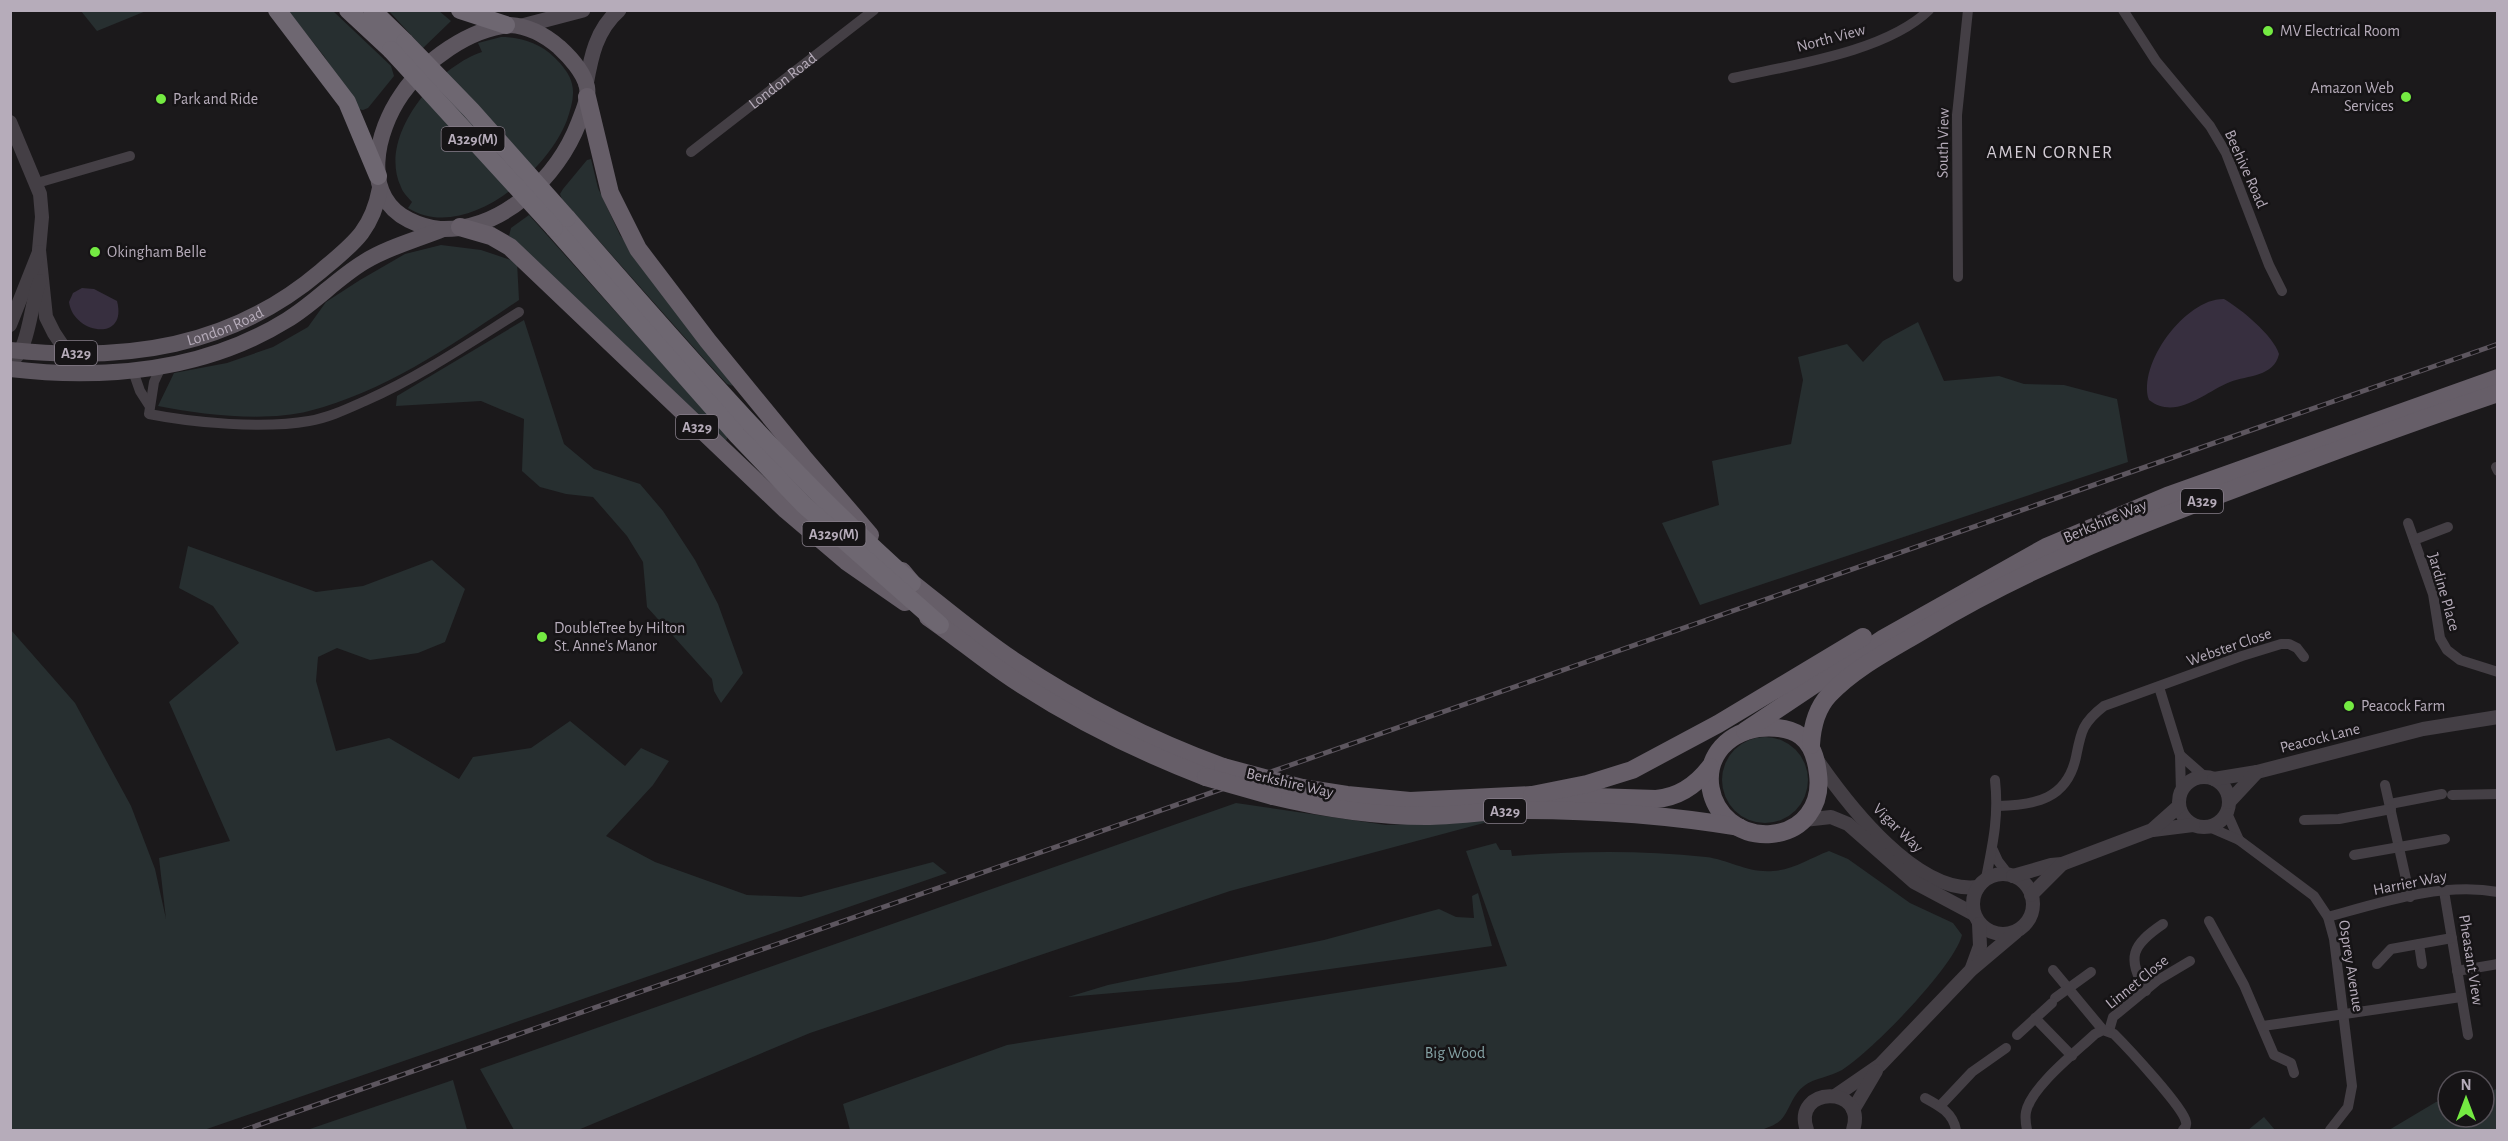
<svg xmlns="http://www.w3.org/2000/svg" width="2508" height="1141" font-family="'Alegreya Sans',sans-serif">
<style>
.green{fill:#272f30}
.water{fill:#372f3f}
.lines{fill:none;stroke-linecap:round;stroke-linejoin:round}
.minor{stroke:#443f45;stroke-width:10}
.tertiary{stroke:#443f45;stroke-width:14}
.secondary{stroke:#4e4850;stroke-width:15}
.primary{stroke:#5d565f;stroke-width:16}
.trunk{stroke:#665e68;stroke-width:18}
.motorway{stroke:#6e6771;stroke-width:18}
.rail-casing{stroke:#5d565f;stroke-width:5}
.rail{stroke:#161416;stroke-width:3;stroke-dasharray:9;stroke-linecap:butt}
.trunk-bridge{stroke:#665e68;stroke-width:18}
.motorway-bridge{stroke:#6e6771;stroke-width:18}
.poi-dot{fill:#74ea42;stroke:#161416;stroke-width:2}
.labels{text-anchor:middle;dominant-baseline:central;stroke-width:5;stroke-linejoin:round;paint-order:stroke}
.shield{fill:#161416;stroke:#867e89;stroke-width:1.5}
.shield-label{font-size:15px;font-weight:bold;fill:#b6acba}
.poi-label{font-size:16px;fill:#b6acba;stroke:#161416;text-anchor:start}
.street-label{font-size:16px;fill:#b6acba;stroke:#161416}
.park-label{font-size:16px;fill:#84a1a4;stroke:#161416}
.neighbourhood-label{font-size:18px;letter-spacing:1.5px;fill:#d4cdd6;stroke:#161416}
</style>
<rect width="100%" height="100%" fill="#1b191b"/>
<g class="green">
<polygon points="81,11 146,11 97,31"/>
<polygon points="288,11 333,11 391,66 394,76 368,108 363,110 358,109 324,56"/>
<polygon points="389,11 439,11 451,21 423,48"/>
<path d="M501,37C521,37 540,43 555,58C562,65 570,74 572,84C575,96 571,108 567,120C548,171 465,244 408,208L412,202C408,197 403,193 401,187C377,137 436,67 482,52L478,43Z"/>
<polygon points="591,159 598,188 620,235 733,386 727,384 704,359 562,199 560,194 563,189 587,160"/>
<polygon points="529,215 727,436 727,439 725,441 509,236 511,228"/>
<path d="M441,245L481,250L517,262L519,300C453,344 387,391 309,411C267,422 201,415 158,406L174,373L227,363L273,347L308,327L326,302L360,280L405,254Z"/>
<polygon points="524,320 564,444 594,469 640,484 663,511 695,560 718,604 743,673 721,703 714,691 712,679 647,607 643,562 627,536 593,497 566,494 540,487 522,471 524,419 481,401 396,406 397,396"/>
<polygon points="1918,322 1944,381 1999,376 2024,384 2064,385 2117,399 2128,462 1700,605 1662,523 1719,505 1712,461 1791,444 1803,380 1798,357 1847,344 1863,362 1883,341"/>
<polygon points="188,546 316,592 363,586 432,560 465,589 445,642 418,653 370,660 337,648 318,657 316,681 336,751 389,738 459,779 473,757 531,748 570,721 625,766 641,748 669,761 653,785 606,836 655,862 747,895 801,897 933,862 947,873 204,1130 11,1130 11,630 75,703 131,806 155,869 166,919 159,858 230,841 169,702 239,643 213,606 179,588"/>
<circle cx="1765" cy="780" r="43"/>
<polygon points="1236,803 1386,825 1495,820 1230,891 810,1033 578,1130 514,1130 480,1069"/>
<path d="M1496,843L1500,850H1511L1512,856C1577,851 1641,850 1706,857C1730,860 1747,873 1773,871C1793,870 1810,858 1829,851L1848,859L1910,903L1953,923L1962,935C1954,967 1871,1052 1842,1070C1830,1077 1814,1078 1804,1086C1794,1093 1790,1107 1784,1116C1779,1124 1769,1127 1761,1130H850L843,1104L1007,1045L1507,966L1466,851Z"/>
<polygon points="1478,893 1492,946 1239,982 1068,997 1108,985 1324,940 1439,909 1456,917 1474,918 1472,896"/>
<polygon points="453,1080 467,1130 307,1130"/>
<polygon points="2497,1089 2497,1130 2389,1130 2436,1102 2448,1099 2448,1117 2484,1117 2484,1092"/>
<polygon points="2264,1117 2275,1130 2248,1130"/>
</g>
<g class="water">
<path d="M82,288L94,289L117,301C128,343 73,334 69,302L73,293Z"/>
<path d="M2224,299C2241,309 2273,335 2279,354C2274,377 2248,375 2230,382C2205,392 2176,421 2149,400C2137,364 2186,298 2224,299Z"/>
</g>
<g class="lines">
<g class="minor">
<polyline points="2123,10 2156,61 2210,126 2226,153 2269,265 2282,291"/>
<path d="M1733,78C1791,65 1886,52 1929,10"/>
<path id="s1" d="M691,152L874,10"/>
<polyline points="37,183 130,156"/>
<polyline points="1958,277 1957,115 1968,10"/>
<path d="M161,367L154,382L149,414C194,423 264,429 309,421C328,418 347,409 365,401C419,377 468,344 519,312"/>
<polyline points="133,371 140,391 149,405"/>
<polyline points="2496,467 2498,471"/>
<polyline points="2408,523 2433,594 2440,638 2447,650 2460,660 2498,672"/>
<polyline points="2414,540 2448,527"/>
<polyline points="2159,687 2180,755 2181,792"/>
<polyline points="2180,755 2205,777"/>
<polyline points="2385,785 2410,897"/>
<polyline points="2452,795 2498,794"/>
<polyline points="2390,804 2442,794"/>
<path d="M1998,806C2036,805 2067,799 2076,757C2081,732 2082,723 2104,706L2242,656L2281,644H2289L2297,648L2304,657"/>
<polyline points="2227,813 2239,840"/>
<polyline points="2304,820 2339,819 2391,809"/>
<polyline points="2209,827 2239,840 2314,896 2328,917 2334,939 2352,1086 2348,1107 2330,1130"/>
<polyline points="1993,850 1998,861 2008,874"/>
<polyline points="2354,855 2445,839"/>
<path d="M1986,878C1993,843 1999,816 1995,780"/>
<polyline points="2444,891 2468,1035"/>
<path d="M2328,917C2382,902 2442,882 2498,892"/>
<polyline points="2209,921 2244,985 2274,1055 2291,1063 2294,1073"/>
<polyline points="2419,944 2422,964"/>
<polyline points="2377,964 2391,949 2452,938"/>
<polyline points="2053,970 2103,1030"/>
<polyline points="2457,971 2498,964"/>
<path d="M2146,991C2126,957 2132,945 2163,924"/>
<polyline points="2055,998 2091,972"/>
<polyline points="2035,1018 2072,1056"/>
<polyline points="2263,1026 2461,997"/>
<polyline points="2109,1031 2113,1017 2158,980 2190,961"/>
<polyline points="2017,1035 2052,1003"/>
<path d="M1925,1098C1940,1106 1953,1113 1956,1130"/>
<polyline points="1940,1106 1972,1072 2006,1048"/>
<path d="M2027,1130C2026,1125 2025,1117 2026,1112C2031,1087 2076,1052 2095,1034L2103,1030L2114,1034C2127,1047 2184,1108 2186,1122C2187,1127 2185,1127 2183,1130"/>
</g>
<g class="tertiary">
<polyline points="10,122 40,194 42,217 39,250 46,317 54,333 68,354"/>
<polyline points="10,325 39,252"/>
<path d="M10,363C30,350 30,303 40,281"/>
<path d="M1817,760C1848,805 1917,895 1978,887"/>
<circle cx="2204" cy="802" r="25"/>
<polyline points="2214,779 2257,772 2423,729 2498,717"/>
<polyline points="2229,802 2257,772"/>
<polyline points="1804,820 1831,817 1848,824 1914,882 1974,914"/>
<polyline points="2153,830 2193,825"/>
<circle cx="2003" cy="904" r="30"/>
<polyline points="2013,876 2051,865 2062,864 2152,830 2179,806"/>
<polyline points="2031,895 2062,864"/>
<polyline points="1972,968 1980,946 1979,924"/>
<polyline points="1835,1096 1880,1065 1971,970 2016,932"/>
<polyline points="1853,1110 1876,1071"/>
<path d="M1807,1130C1791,1086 1868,1084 1853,1130"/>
</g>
<g class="secondary">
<polyline points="522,26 583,10"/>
<path d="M586,85C591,57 596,30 619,10"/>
</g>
<g class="primary">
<path d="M510,25C528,26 545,35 559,47C570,57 584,73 587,87C589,99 583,111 579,122C558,177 503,231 440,229C429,228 419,225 409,220C360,196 376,131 402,94C425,60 469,29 510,25Z"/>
<path id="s2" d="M10,350C126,362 230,348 321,271C353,244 372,231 380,188"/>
<path d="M10,369C105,380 205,371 287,320C315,303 336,279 364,262C388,247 416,240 443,229"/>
</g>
<g class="trunk">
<polyline points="587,97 610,193 638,249 708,341 803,457 870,535"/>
<polyline points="460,227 491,236 510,247 786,510 846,561 905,602"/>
<path d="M902,571L912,583C945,609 978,637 1014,661C1080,705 1149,740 1223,767"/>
<path d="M928,617C957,637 984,660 1013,679C1074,719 1138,751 1206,777"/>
<path d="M1759,728C1796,725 1814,737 1818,774C1822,805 1804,831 1771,834C1704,839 1681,742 1759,728Z"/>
<polyline points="1745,731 1884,638 2046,547 2167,496 2498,378"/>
<path d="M1811,745C1812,727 1816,709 1829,695C1855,667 1894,648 1927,628C2024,569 2130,528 2237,488C2323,455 2410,423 2498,393"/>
<path d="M1302,788L1347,795L1410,801L1532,795L1656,799C1679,797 1697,784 1710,767"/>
<polyline points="1532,795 1587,784 1632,770 1718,724 1863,637"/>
<path d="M1273,796C1323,808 1374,816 1426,816C1458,816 1489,810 1521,810C1594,810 1668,815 1739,827"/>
</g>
<g class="motorway">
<polyline points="277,10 347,102 378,176"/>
<polyline points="348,10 391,50"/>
<polyline points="372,10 405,42"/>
<polyline points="460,10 506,25"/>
<path d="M567,218C677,344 786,471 912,583"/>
<polyline points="554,228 737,435 804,505 940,625"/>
</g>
<g class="rail-casing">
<polyline id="rail" points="244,1130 2498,344"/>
</g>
<use href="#rail" class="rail"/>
<g class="trunk-bridge">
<polyline points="1223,767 1302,788"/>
<polyline points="1206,777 1273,796"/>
</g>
<g class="motorway-bridge">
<polyline points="405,42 471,110 567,218"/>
<polyline points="391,50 554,228"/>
</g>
</g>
<g class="poi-dot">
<circle cx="2268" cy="31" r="6"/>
<circle cx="2406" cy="97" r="6"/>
<circle cx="161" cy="99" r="6"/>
<circle cx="95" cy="252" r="6"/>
<circle cx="542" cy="637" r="6"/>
<circle cx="2349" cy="706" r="6"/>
</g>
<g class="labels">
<g class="shield">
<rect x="441.5" y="127" width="63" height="24" rx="4.5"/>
<rect x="55" y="341" width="42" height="24" rx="4.5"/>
<rect x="676" y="415" width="42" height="24" rx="4.5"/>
<rect x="2181" y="489" width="42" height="24" rx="4.5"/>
<rect x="802.5" y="522" width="63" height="24" rx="4.5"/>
<rect x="1484" y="799" width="42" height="24" rx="4.5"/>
</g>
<g class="shield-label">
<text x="473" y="139">A329(M)</text>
<text x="76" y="353">A329</text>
<text x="697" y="427">A329</text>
<text x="2202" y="501">A329</text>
<text x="834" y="534">A329(M)</text>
<text x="1505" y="811">A329</text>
</g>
<g class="poi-label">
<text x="2280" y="31">MV Electrical Room</text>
<text x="2394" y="88" text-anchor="end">Amazon Web<tspan x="2394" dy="18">Services</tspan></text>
<text x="173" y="99">Park and Ride</text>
<text x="107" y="252">Okingham Belle</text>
<text x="554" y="628">DoubleTree by Hilton<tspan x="554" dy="18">St. Anne's Manor</tspan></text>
<text x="2361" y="706">Peacock Farm</text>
</g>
<g class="street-label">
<text transform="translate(1831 38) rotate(-15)">North View</text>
<text stroke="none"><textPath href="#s1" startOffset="116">London Road</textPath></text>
<text transform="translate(1943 143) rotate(-89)">South View</text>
<text transform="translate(2246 169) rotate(66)">Beehive Road</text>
<text stroke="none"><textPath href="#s2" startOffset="219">London Road</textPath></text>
<text transform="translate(2105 521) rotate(-23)">Berkshire Way</text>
<text transform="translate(2444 592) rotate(74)">Jardine Place</text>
<text transform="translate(2229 647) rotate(-19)">Webster Close</text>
<text transform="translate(2320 738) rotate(-14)">Peacock Lane</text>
<text transform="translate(1290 783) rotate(13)">Berkshire Way</text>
<text transform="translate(1898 828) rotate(44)">Vigar Way</text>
<text transform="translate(2410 883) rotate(-11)">Harrier Way</text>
<text transform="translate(2471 960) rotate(81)">Pheasant View</text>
<text transform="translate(2351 966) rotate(81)">Osprey Avenue</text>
<text transform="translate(2137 982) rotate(-39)">Linnet Close</text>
</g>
<g class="park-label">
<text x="1455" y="1053">Big Wood</text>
</g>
<g class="neighbourhood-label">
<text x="2050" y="153">AMEN CORNER</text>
</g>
</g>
<rect width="2508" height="1141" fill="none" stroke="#b6acba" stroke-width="24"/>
<g transform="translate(2466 1099)"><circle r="28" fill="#161416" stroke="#565158" stroke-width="1.5"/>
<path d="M0-4.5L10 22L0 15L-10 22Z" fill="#74ea42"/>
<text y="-9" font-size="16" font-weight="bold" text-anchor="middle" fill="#b6acba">N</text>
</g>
</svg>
